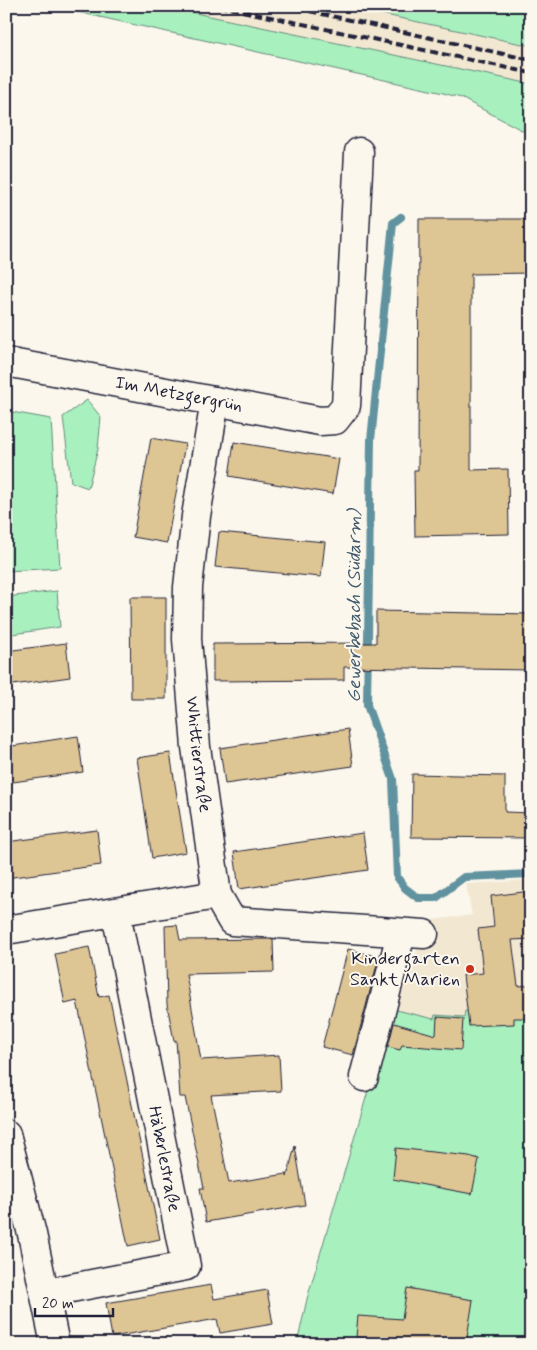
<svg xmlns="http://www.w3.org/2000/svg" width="537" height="1350" font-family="Mynerve,sans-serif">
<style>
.built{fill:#f2e8d2}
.green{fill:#a8f0be;stroke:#65897c}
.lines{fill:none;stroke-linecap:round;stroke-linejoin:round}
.stream{stroke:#60929f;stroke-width:8}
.building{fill:#dec594;stroke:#22223b}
.minor-casing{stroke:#22223b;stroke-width:31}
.minor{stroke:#fbf7ec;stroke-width:28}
.rail{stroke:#22223b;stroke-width:4;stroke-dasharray:8 4;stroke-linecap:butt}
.poi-dot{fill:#c8321e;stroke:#fbf7ec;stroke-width:2}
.labels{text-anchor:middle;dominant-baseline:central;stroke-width:4;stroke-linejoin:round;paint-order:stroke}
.street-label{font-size:18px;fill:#22223b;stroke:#fbf7ec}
.poi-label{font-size:18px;fill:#22223b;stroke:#fbf7ec;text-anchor:end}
.water-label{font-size:19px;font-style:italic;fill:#415a6d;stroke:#fbf7ec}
</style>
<rect width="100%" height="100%" fill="#fbf7ec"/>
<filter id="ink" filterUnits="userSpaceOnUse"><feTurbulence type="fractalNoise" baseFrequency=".02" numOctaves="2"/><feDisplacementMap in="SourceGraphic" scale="10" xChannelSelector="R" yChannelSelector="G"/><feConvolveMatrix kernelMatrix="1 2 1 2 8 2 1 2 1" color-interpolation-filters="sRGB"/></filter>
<g filter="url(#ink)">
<g class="built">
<polygon points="162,6 343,6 531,46 531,84"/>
<polygon points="531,880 531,1005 465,1011 465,1017 435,1015 434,1019 392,1009 424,934 423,921 472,915 466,884"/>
</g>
<g class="green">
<polygon points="50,6 162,6 531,84 531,135 461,98 443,93"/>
<polygon points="343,6 531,6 531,46"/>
<polygon points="87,400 101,417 98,449 88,488 71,482 63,417"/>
<polygon points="6,411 51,419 60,568 6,571"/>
<polygon points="57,591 60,627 6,635 6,597"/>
<polygon points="531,1005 531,1344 297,1344 307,1299 392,1009 434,1019 435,1015 464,1017 465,1011 522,1009"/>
</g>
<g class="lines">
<polyline class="stream" points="401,217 393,223 371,440 367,705 393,779 397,877 405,888 418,898 436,898 464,877 531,874"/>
</g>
<g class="building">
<polygon points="419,219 531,219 531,273 471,274 471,470 508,469 509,534 415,536 414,470 418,470"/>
<polygon points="151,438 185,444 167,543 133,537"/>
<polygon points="234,442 339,459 333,494 229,476"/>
<polygon points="219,532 325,542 321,577 215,567"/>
<polygon points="130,597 166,597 166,699 131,699"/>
<polygon points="376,611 531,614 531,670 344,667 344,680 213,681 213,644 376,643"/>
<polygon points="66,643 70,677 6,686 6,651"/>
<polygon points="348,729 353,766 225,784 220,748"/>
<polygon points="78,736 83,772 6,783 6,747"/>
<polygon points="170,753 186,852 152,858 137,758"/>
<polygon points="412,774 505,776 505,812 531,813 531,838 411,837"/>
<polygon points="97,830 101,865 6,878 6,842"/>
<polygon points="363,833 368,870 239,889 234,852"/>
<polygon points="531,891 531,939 512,940 518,986 531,985 531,1018 514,1018 514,1024 469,1026 463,975 483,973 478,929 494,927 491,896"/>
<polygon points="177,925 180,940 273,939 274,972 186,974 201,1060 279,1055 281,1091 211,1095 229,1183 287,1174 287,1177 295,1146 305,1205 206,1222 200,1188 204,1188 185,1097 180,1097 176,1040 174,1041 167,1004 165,926"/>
<polygon points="89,947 99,997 109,995 160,1239 128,1246 77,1001 65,1004 55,954"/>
<polygon points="348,949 379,957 353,1055 322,1047"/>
<polygon points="437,1017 463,1019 461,1050 402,1045 400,1050 388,1047 394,1023 436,1035"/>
<polygon points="396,1148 469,1156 479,1159 472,1194 393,1179"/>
<polygon points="211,1285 214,1299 267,1290 273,1324 220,1333 217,1319 112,1337 106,1303"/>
<polygon points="407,1288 473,1300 466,1344 384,1344 385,1340 356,1337 358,1316 402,1319"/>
</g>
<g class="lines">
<g class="minor-casing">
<g id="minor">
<path id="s1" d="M6,362L320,421L335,420L346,406L359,152"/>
<path id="s2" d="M215,401L196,516L188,587L187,639L196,747L217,895L232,921L424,934"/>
<polyline points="6,930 217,895"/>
<polyline points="364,1077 401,934"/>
<polyline points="6,1134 32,1234 55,1344"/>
<polyline points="45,1293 186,1266 116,913"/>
</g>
</g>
<use href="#minor" class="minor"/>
<g class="rail">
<polyline points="219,6 531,73"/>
<polyline points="286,6 531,60"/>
</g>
</g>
</g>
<circle class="poi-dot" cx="470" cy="969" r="5"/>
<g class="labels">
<g class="street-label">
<text stroke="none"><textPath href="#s1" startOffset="176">Im Metzgergrün</textPath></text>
<text stroke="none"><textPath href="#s2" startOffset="356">Whittierstraße</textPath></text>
<text transform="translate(164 1159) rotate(79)">Häberlestraße</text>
</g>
<g class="poi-label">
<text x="460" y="959">Kindergarten<tspan x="460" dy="21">Sankt Marien</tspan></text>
</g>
<g class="water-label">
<text transform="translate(354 606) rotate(-90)">Gewerbebach (Südarm)</text>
</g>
</g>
<rect width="537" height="1350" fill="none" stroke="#fbf7ec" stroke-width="25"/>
<rect x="12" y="12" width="512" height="1325" fill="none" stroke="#22223b" stroke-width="2" filter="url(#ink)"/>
<path d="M35 1308v8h78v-8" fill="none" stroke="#22223b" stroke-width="2.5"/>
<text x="42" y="1308" font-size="15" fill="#22223b" stroke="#fbf7ec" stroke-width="4" paint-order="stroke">20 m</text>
</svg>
